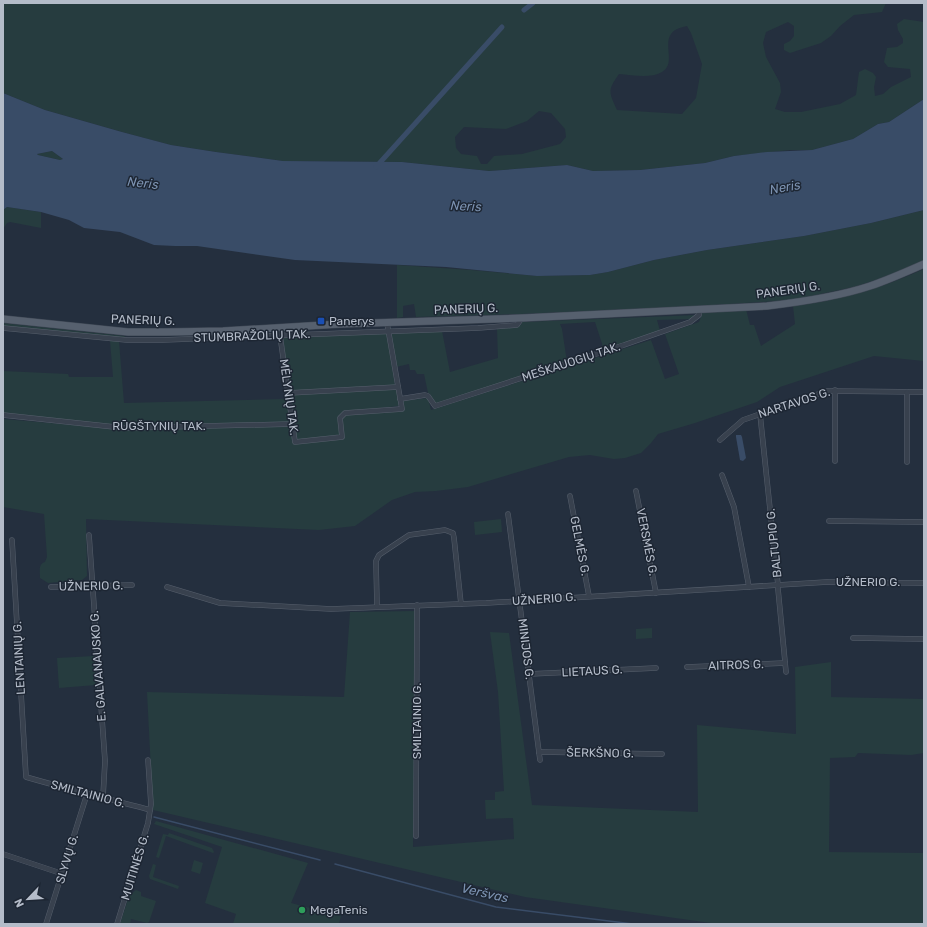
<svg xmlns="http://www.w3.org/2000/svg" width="927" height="927" font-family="Rubik,sans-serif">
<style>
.green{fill:#263c3f;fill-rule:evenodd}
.water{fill:#394c67;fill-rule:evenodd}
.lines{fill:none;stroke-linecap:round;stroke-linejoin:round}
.stream{stroke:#394c67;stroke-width:1.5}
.canal{stroke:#394c67;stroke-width:5}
.minor-casing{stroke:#565f6c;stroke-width:5.5}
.primary-casing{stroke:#414a57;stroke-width:8}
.minor{stroke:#38414e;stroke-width:4.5}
.primary{stroke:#56606e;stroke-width:7}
.transit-dot{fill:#1a4fb4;stroke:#1d2633;stroke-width:1.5}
.leisure-dot{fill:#2e9e5b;stroke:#1d2633;stroke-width:1.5}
.labels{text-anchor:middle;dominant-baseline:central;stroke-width:3;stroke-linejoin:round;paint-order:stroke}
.street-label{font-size:12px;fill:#b4bcc9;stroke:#1d2633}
.poi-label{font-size:12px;fill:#b4bcc9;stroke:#1d2633;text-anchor:start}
.water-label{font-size:13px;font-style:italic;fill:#7c92b1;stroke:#1d2633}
</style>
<rect width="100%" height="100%" fill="#242f3e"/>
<g class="green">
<path d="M3,3H886L882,12L854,15L840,26L831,36L821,43L790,53L784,50V44L790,41L794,36V26L788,22L766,32L763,43L766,57L780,83L781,92L775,109L785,112H801L840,104L856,95L859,72L865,69L873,73L876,77L874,87L875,96L883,94L891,87L911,77L910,69L888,67L884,62L887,48L897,47L903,43V39L898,30L897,24L904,19L924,22V99L889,122L878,124L853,139L812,150H790L734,156L705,163L640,170L593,171L567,165L489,171L402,162L283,161L216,152L171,145L122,132L45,110L3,93ZM687,26L691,33L702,64L696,98L682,114L617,110C609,92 607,91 619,74C632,75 650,79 662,72C676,64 663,45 671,34C674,29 682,27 687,26ZM539,111L551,113L565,129L566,137L560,144L522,154L494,156L487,164H481L477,156L461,154L456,148L455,137L464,127L506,129L527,121Z"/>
<polygon points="52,151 63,159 60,160 38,155 37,154"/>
<polygon points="7,207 41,212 41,228 10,222 7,223 3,229 3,210"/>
<polygon points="924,210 924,261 882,278 854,287 792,300 699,306 521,314 416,317 414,304 403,306 403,317 397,318 397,265 471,270 537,276 590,275 608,272 654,260 707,250 804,236 871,223"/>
<path d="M924,269V361L874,356L780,387L757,402L695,423L658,434L651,443L641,453L625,458L614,459L590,455L569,457L468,487L436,491L415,492L392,500L355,526L319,530L86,519L87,576L82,580L48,583L40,578C40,571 38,564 45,562L47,557L44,514L3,507V419L132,430L291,426L294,443L343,439L344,438L342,418L344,415L399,410L402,401L428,398L431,410L651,340L665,379L679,374L665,334L699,322L703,311L746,309L750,325H754L761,346L795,324L793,306C838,301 883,288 924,269Z"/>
<polygon points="697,315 692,319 657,320 660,331 604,350 595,322 560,324 562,329 567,362 436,404 433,402 430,394 428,393 424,374 417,374 415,370 410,370 409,364 396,367 391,333 442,331 450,372 498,358 497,328 521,325 522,322"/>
<polygon points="3,323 125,336 124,338 3,326"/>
<polygon points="387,333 395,386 289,392 283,337"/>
<polygon points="110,341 119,341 124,403 285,399 287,402 289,422 118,426 3,414 3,371 68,374 69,377 113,377"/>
<polygon points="396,388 397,390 399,403 398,406 345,412 342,413 340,436 296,440 290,394"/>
<polygon points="501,519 502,532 475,535 474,522"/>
<polygon points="415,611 413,847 514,839 513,818 486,819 485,800 495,800 495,792 504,791 498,692 490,632 509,633 532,805 698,812 697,725 796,734 795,667 831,662 831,697 924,699 924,753 911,755 858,753 855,757 830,758 829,852 924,853 924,924 718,924 525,897 153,810 147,692 344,697 350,612"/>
<polygon points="652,628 652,638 636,639 636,629"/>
<polygon points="94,656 96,685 59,688 57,658"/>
<polygon points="156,821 308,863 291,903 341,916 339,924 233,924 236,914 205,903 222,847 154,824"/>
<polygon points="169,833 212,848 214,852 213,853 166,836 159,858 156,857 163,834 168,835"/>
<polygon points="194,860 203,863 200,874 191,871"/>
<polygon points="153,864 156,865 153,877 179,886 178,889 150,879 149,876"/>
<polygon points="136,890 141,892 141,896 156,901 149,922 147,923 131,919 130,924 120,924 129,896"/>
</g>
<g class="water">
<path d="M3,93L45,110L122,132L171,145L216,152L283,161L402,162L489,171L567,165L593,171L640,170L705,163L734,156L767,152L812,150L853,139L878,124L889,122L924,99V210L871,223L804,236L707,250L654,260L608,272L590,275L537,276L446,267L295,260L197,246H175L154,245L120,232L84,228L69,220L41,212L7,207L3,210ZM52,151L63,159L60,160L38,155L37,154Z"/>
<polygon points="736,435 741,435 742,437 746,458 743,461 740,460 736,437"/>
</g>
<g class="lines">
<g class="stream">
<polyline points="154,817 320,860"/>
<polyline points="335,864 496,907 633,924"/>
</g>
<g class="canal">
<polyline points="524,10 533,3"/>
<polyline points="376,167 502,27"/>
</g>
<g class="minor-casing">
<g id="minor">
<polyline points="3,328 127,340 162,340 478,328 517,325 522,318"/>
<polyline points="279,328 295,442 342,437 340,418 345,413 402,409 387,323"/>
<polyline points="288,393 398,387"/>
<polyline points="400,399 425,395 428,396 435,406 624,345 690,322 699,315 699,309"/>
<polyline points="760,414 778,585 778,589 786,672"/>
<polyline points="3,415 124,428 292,424"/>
<polyline points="720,440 743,420 827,391 924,392"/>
<polyline points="835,461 835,390"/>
<polyline points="907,462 907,392"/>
<polyline points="722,475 734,507 749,587"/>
<polyline points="636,491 656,593"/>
<polyline points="570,496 589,596"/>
<polyline points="508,514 540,760"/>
<polyline points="829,521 924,522"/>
<polyline points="89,535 104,747 105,761 103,797"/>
<path d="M12,540L26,777C67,789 109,799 150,810"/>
<polyline points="51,587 132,585"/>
<polyline points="167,587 220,603 331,609 486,603 827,582 924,583"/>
<polyline points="377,606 376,561 379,555 409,535 445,530 453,533 454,538 461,604"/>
<polyline points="853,638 924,639"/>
<polyline points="687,667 785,663"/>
<polyline points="529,674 656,668"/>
<polyline points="539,752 662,754"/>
<polyline points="416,836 417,605"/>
<polyline points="3,854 63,874"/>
<polyline points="46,924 87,794"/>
<polyline points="117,924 148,823 151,804 148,760"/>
</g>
</g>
<g class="primary-casing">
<path id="primary" d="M3,319L128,332H167L223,331L340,324L522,318L767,306C801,302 837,297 870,286C888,280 906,272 924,264"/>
</g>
<use href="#minor" class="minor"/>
<use href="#primary" class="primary"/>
</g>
<rect class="transit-dot" x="317" y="317" width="8" height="8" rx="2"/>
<circle class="leisure-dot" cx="302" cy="910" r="4"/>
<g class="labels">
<g class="street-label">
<text transform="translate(788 290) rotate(-8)">PANERIŲ G.</text>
<text transform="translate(466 309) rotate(-2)">PANERIŲ G.</text>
<text transform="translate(143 320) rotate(2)">PANERIŲ G.</text>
<text transform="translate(252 336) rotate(-2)">STUMBRAŽOLIŲ TAK.</text>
<text transform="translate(571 362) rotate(-18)">MEŠKAUOGIŲ TAK.</text>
<text transform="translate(289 397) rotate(82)">MĖLYNIŲ TAK.</text>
<text transform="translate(794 403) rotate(-18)">NARTAVOS G.</text>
<text x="159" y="426">RŪGŠTYNIŲ TAK.</text>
<text transform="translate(647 542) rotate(79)">VERSMĖS G.</text>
<text transform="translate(774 543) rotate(-96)">BALTUPIO G.</text>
<text transform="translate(580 546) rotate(79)">GELMĖS G.</text>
<text x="868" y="582">UŽNERIO G.</text>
<text transform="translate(91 586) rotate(-1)">UŽNERIO G.</text>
<text transform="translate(544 599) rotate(-4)">UŽNERIO G.</text>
<text transform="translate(526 649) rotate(83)">MINIJOS G.</text>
<text transform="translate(19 658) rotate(-93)">LENTAINIŲ G.</text>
<text transform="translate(736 665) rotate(-2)">AITROS G.</text>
<text transform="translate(98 666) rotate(-94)">E. GALVANAUSKO G.</text>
<text transform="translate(592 671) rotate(-3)">LIETAUS G.</text>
<text transform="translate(417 721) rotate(-90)">SMILTAINIO G.</text>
<text transform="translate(600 753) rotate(1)">ŠERKŠNO G.</text>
<text transform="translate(88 794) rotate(15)">SMILTAINIO G.</text>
<text transform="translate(67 859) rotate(-73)">SLYVŲ G.</text>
<text transform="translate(135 867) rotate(-73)">MUITINĖS G.</text>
</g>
<g class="poi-label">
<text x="329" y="321">Panerys</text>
<text x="310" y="910">MegaTenis</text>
</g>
<g class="water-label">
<text transform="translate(143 183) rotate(6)">Neris</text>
<text transform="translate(785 187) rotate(-10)">Neris</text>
<text transform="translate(466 206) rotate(3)">Neris</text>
<text transform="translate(485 893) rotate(13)">Veršvas</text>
</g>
</g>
<rect width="927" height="927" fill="none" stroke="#b4bcc9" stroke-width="8"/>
<g transform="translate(28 899) rotate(245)" stroke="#1d2633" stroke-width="3" paint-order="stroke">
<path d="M0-3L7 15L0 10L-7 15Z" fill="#b4bcc9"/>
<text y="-6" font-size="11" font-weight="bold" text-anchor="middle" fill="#b4bcc9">N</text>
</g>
</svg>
